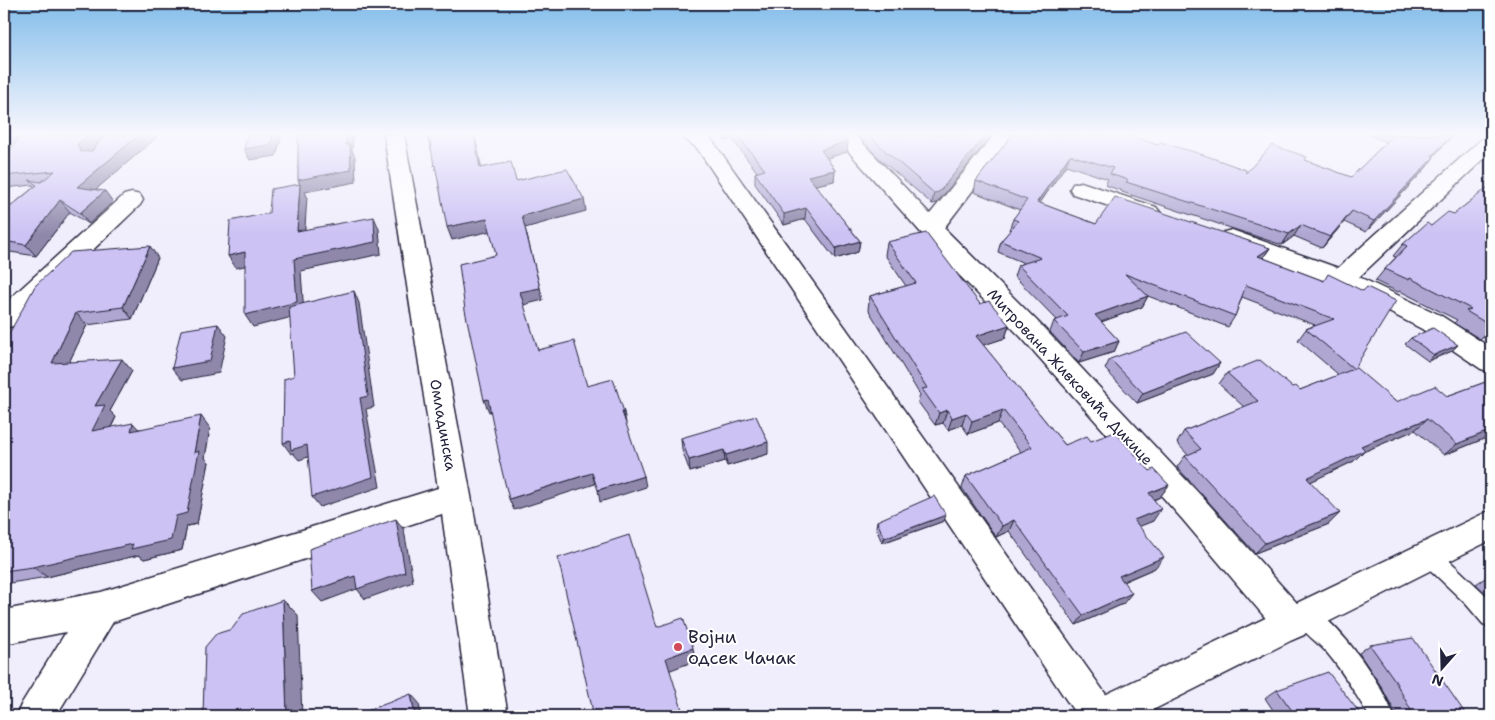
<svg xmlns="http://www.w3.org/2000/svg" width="1495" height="720" font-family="'Shantell Sans',sans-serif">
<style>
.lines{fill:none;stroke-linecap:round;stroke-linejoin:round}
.service-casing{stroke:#22223b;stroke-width:3}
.minor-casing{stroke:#22223b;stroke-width:3}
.tertiary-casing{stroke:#22223b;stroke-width:3}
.service{fill:#fff;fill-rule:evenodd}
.minor{fill:#fff;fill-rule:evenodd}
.tertiary{fill:#fff;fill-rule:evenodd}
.wall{fill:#afa7d2;stroke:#22223b}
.shaded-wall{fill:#8f88ab;stroke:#22223b}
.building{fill:#ccc2f4;stroke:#22223b}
.poi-dot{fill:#d1495b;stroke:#fff;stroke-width:2}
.labels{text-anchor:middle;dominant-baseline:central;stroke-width:4;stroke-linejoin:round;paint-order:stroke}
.street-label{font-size:15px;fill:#22223b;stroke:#fff}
.near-poi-label{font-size:18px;fill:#22223b;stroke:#fff;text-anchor:start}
</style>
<rect width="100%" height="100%" fill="#f0edfc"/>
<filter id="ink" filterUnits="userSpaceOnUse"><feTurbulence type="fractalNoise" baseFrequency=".02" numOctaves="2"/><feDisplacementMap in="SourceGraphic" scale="10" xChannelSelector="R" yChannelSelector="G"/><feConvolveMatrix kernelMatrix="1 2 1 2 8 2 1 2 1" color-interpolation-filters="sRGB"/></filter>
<g filter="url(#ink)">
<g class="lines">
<g class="service-casing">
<g id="service">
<polygon points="1429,545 1436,548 1491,600 1491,627 1483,624 1466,604 1422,562 1418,555 1422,548"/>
<path d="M1305,605C1336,617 1383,685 1394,716H1369C1356,695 1344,673 1328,654C1317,641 1301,632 1294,616L1297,608Z"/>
</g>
</g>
<g class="minor-casing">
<g id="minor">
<polygon points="384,135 404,135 471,496 508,716 470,716 442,514 113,622 56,716 16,716 22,703 66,632 4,644 4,610 101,592 438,488"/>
<polygon points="682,135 705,135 712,140 1112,703 1118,716 1077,716 697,148 685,139"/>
<polygon points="834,135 855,135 930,214 994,135 1015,135 944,228 1039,323 1205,500 1304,611 1310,623 1304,635 1292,640 1280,635 1183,520 1021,337 956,272"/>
<polygon points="1491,135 1491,152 1359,277 1440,315 1491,348 1491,372 1481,369 1422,329 1358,296 1224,244 1220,238 1224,232 1232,230 1338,268 1484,137"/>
<polygon points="1081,182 1156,207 1160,212 1156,217 1148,219 1073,194 1070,189 1073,184"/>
<polygon points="132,193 140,195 143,200 140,205 13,326 4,328 4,304 124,195"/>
</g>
</g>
<g class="tertiary-casing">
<polygon id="tertiary" points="1491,510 1491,540 1141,716 1082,716 1088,703"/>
</g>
<use href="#service" class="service"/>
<use href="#minor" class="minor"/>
<use href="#tertiary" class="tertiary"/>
</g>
<g class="wall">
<polygon points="4,135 91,151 92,151 105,135 155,135 157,137 96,189 113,202 89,224 70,212 36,256 4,251 4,212 34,187 33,185 4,188 4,159 11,150 4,150"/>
<polygon points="721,135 842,135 847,152 827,158 835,170 834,181 815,185 860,241 858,252 835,259 805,219 784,225 755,184 755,173 757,172 732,139 726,141"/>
<polygon points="857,135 992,135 937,203 932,204 880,159"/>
<polygon points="1012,135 1158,145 1246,173 1305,160 1351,177 1386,142 1369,135 1453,135 1433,156 1426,168 1366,232 1344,222 1322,248 1294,236 1282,245 1122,192 1122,191 1105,185 1108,179 1066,165 1040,203 1096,224 1270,248 1263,258 1324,281 1354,369 1396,402 1447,396 1491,380 1491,436 1444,455 1415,430 1363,452 1354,461 1310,482 1329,524 1255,553 1177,467 1185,456 1188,455 1177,443 1184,431 1244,407 1219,384 1227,373 1300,390 1339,375 1298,340 1306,329 1315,325 1242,297 1235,316 1228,327 1148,296 1142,307 1101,322 1119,341 1114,352 1079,363 1050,332 1054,321 1057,320 1014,276 1018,265 1024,263 998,252 1001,241 1011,230 1009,230 1013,219 1020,210 974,192 976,181"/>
<polygon points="1491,185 1491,331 1486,336 1480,339 1454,323 1457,320 1400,291 1398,292 1375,281 1385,269 1396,257 1393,256 1403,244 1431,226 1454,214"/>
<polygon points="887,242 980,304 1009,325 1005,338 983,345 1065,445 1091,441 1150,471 1169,485 1160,497 1154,500 1153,521 1139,526 1155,568 1123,582 1123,604 1076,625 1009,531 996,537 962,488 966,476 1021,452 998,423 968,434 962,425 948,430 943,423 935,425 918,402 920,395 868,309 870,296 906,286 885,255"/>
<polygon points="158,258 132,319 87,325 69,362 132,371 110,411 116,417 111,428 139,429 210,428 205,458 209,462 197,524 187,526 182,550 144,559 139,555 47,577 4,584 4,343"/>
<polygon points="1411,338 1458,345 1452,351 1428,361 1405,344"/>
<polygon points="1110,359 1220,363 1213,374 1137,403 1105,369"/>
<polygon points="681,438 768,454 727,466 725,461 690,472 682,450"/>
<polygon points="877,521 944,521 882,543 876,527"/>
<polygon points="1491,574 1491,598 1476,584"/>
<polygon points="1370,645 1467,716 1397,716 1381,686 1359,653"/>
<polygon points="1277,690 1362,716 1277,716 1265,698"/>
</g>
<g class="shaded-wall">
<polygon points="87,135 105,135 86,157 81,152 77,145"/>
<polygon points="139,135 155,135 157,137 86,198 77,187"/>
<polygon points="273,135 282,135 276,156 250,160 244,149"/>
<polygon points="347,135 353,135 352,150 355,157 356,182 305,192 307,196 304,243 297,231 300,185 298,180 346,145"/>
<polygon points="474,135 475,135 484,180 480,168"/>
<polygon points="725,135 732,135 732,139 726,141"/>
<polygon points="986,135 992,135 937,203 932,204 934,193"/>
<polygon points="1452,135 1453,135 1424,167 1432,156"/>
<polygon points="428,140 430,140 432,152"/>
<polygon points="848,141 847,152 820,160 821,150"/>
<polygon points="1070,155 1066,165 1033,213 1037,202"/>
<polygon points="1434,157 1426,168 1366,232 1374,221"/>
<polygon points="835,170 834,181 807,187 808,176"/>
<polygon points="105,191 113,202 89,224 80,213"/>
<polygon points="584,199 586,211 525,228 543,300 523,305 520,292 522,216"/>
<polygon points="60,200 70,212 36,256 26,245"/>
<polygon points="806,208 805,219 784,225 784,214"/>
<polygon points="1352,211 1344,222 1322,248 1330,237"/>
<polygon points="374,217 379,229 381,254 301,271 304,314 253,327 245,315 294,259"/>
<polygon points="487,219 491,231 452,240 447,227"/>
<polygon points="1301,225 1294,236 1282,245 1289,234"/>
<polygon points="860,241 858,252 835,259 836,248"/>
<polygon points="150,246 158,258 132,319 123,307"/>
<polygon points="1270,248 1263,258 1258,256"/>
<polygon points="245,252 252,264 236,268 228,256"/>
<polygon points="354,291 359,303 374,407 366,409 380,487 320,507 312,497 360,398"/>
<polygon points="1148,296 1142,307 1090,326 1095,315"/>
<polygon points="76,313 87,325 63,375 52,363"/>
<polygon points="218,324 227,336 219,373 182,380 172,368"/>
<polygon points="1009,325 1005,338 972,349 976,336"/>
<polygon points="1491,328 1491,331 1486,336 1480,339"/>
<polygon points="1119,341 1114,352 1079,363 1084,352"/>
<polygon points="1458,345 1452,351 1428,361 1434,355"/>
<polygon points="122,359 132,371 110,411 116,417 103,442 92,431 95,406"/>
<polygon points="1220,363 1213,374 1137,403 1143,393"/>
<polygon points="488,399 493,411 489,412 484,400"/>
<polygon points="947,410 943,423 935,425 939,413"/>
<polygon points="1003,410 998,423 968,434 972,421"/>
<polygon points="622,412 624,412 626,423 624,424"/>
<polygon points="966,413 962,425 948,430 952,418"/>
<polygon points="201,416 210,428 205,458 209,462 197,524 187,526 182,550 144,559 139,555 47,577 33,567 176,516 194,453"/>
<polygon points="1427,419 1415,430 1363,452 1354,461 1296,489 1307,478 1361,446"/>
<polygon points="133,423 144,435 131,431"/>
<polygon points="1491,430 1491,436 1444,455 1457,444"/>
<polygon points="290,441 307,445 314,455 299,460 293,453 291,454 283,443"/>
<polygon points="768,442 768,454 727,466 726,455"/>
<polygon points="724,450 725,461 690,472 689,460"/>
<polygon points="592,473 595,484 514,510 509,499"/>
<polygon points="644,476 646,487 600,502 598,490"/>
<polygon points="1169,485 1160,497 1140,505 1149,493"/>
<polygon points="1161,509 1153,521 1126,532 1134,520"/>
<polygon points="1340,513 1329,524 1255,553 1265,543"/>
<polygon points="946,515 944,521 882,543 884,538"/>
<polygon points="396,519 404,530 413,582 365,599 357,589 322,602 312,591 355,576"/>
<polygon points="1014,520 1009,531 996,537 1002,526"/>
<polygon points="1164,557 1155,568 1110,587 1119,576"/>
<polygon points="1132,593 1123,604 1076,625 1083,615"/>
<polygon points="283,600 298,615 302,716 287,716"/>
<polygon points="693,648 695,661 668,671 666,658"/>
<polygon points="411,694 419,703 421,716 415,716"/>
</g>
<g class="building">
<polygon points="4,135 87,135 77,145 81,152 92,151 105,135 139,135 77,187 105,191 80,213 60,200 26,245 4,241 4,212 37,185 29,180 41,182 55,171 4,176 4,159 19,138 4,138"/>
<polygon points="247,135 273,135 270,145 244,149"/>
<polygon points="298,135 347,135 346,145 350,145 351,170 298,180"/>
<polygon points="427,135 474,135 480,168 511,162 516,181 567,169 584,199 522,216 540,288 520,292 538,350 574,341 587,386 613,379 624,412 622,412 644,476 598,490 592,473 509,499 499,459 500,459 488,399 484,400 465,310 459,264 496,255 487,219 447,227 435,165 434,166 430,140 428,140"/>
<polygon points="737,135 842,135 848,141 821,150 835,170 808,176 860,241 836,248 806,208 784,214 755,173 765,170"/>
<polygon points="869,135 986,135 939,192 934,193 882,148"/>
<polygon points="1012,135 1128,135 1158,145 1160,142 1204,155 1246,170 1246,173 1272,145 1307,157 1305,160 1351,177 1394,135 1452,135 1432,156 1434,157 1374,221 1352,211 1330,237 1301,225 1289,234 1126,182 1128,180 1110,174 1113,168 1070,155 1037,202 1096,224 1115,197 1270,248 1258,256 1324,281 1328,274 1363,291 1367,287 1396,301 1354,369 1306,329 1334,319 1246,285 1235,316 1125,274 1148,296 1095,315 1119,341 1084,352 1054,321 1068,316 1018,265 1041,258 1001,241 1018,221 1013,219 1027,200 976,181"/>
<polygon points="300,184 297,231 374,217 375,242 294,259 297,302 245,315 245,252 228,256 230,221 269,213 271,189"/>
<polygon points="1491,185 1491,326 1466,311 1471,309 1410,278 1409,280 1385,269 1407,246 1403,244 1427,223 1431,226 1448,212 1454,214"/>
<polygon points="926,233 980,304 989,301 1009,325 976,336 1065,445 1087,436 1091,441 1115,432 1150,471 1154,469 1169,485 1149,493 1161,509 1134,520 1164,557 1119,576 1132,593 1083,615 1014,520 1002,526 966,476 1032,447 1003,410 972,421 966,413 952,418 947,410 939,413 922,389 927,388 870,296 916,283 887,242"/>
<polygon points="150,246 123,307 76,313 52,363 122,359 95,406 105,405 92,431 133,423 131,431 201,416 194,453 199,451 187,513 176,516 171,540 131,549 133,544 33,567 4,571 4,343 35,286 71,252"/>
<polygon points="354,291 368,396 360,398 373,477 312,497 307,445 291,450 290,441 283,443 284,379 294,376 289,307"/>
<polygon points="218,324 210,361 172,368 181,330"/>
<polygon points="1433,328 1458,345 1434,355 1411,338"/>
<polygon points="1186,332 1220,363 1143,393 1110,359"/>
<polygon points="1260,360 1292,387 1296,386 1300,390 1356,368 1396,402 1435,386 1447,396 1491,380 1491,430 1457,444 1427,419 1361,446 1365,450 1307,478 1340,513 1265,543 1185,456 1201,449 1184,431 1258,401 1227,373"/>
<polygon points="756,416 768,442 726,455 724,450 689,460 681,438"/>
<polygon points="934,496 946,515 884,538 877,521"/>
<polygon points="396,519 405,572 357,589 355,576 312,591 309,549"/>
<polygon points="629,535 657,627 683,618 693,648 666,658 684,716 594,716 558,558"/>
<polygon points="283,600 287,716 203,716 205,647 216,634 232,629 243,614"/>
<polygon points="1413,638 1467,716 1414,716 1394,679 1370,645"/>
<polygon points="1328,672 1362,716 1296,716 1277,690"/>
<polygon points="411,694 415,716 354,716"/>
</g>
</g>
<linearGradient id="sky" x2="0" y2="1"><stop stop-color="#83bdea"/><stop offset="0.57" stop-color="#f8f7fe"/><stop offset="1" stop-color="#f8f7fe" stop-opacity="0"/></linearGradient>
<rect width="1495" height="235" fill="url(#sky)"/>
<circle class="poi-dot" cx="678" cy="647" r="5"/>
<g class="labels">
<g class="street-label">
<text transform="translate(1070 377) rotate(47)">Митрована Живковића Дикице</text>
<text transform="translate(443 425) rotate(80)">Омладинска</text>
</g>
<g class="near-poi-label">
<text x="688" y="637">Војни<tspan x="688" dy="21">одсек Чачак</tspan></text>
</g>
</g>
<rect width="1495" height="720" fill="none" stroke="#fff" stroke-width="20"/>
<rect x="10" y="10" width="1475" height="700" fill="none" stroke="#22223b" stroke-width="2" filter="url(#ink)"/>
<g transform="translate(1442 668) rotate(200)" stroke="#ffffff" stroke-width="4" paint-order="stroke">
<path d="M0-4L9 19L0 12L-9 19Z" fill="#22223b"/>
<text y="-8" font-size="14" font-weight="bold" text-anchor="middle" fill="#22223b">N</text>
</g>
</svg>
